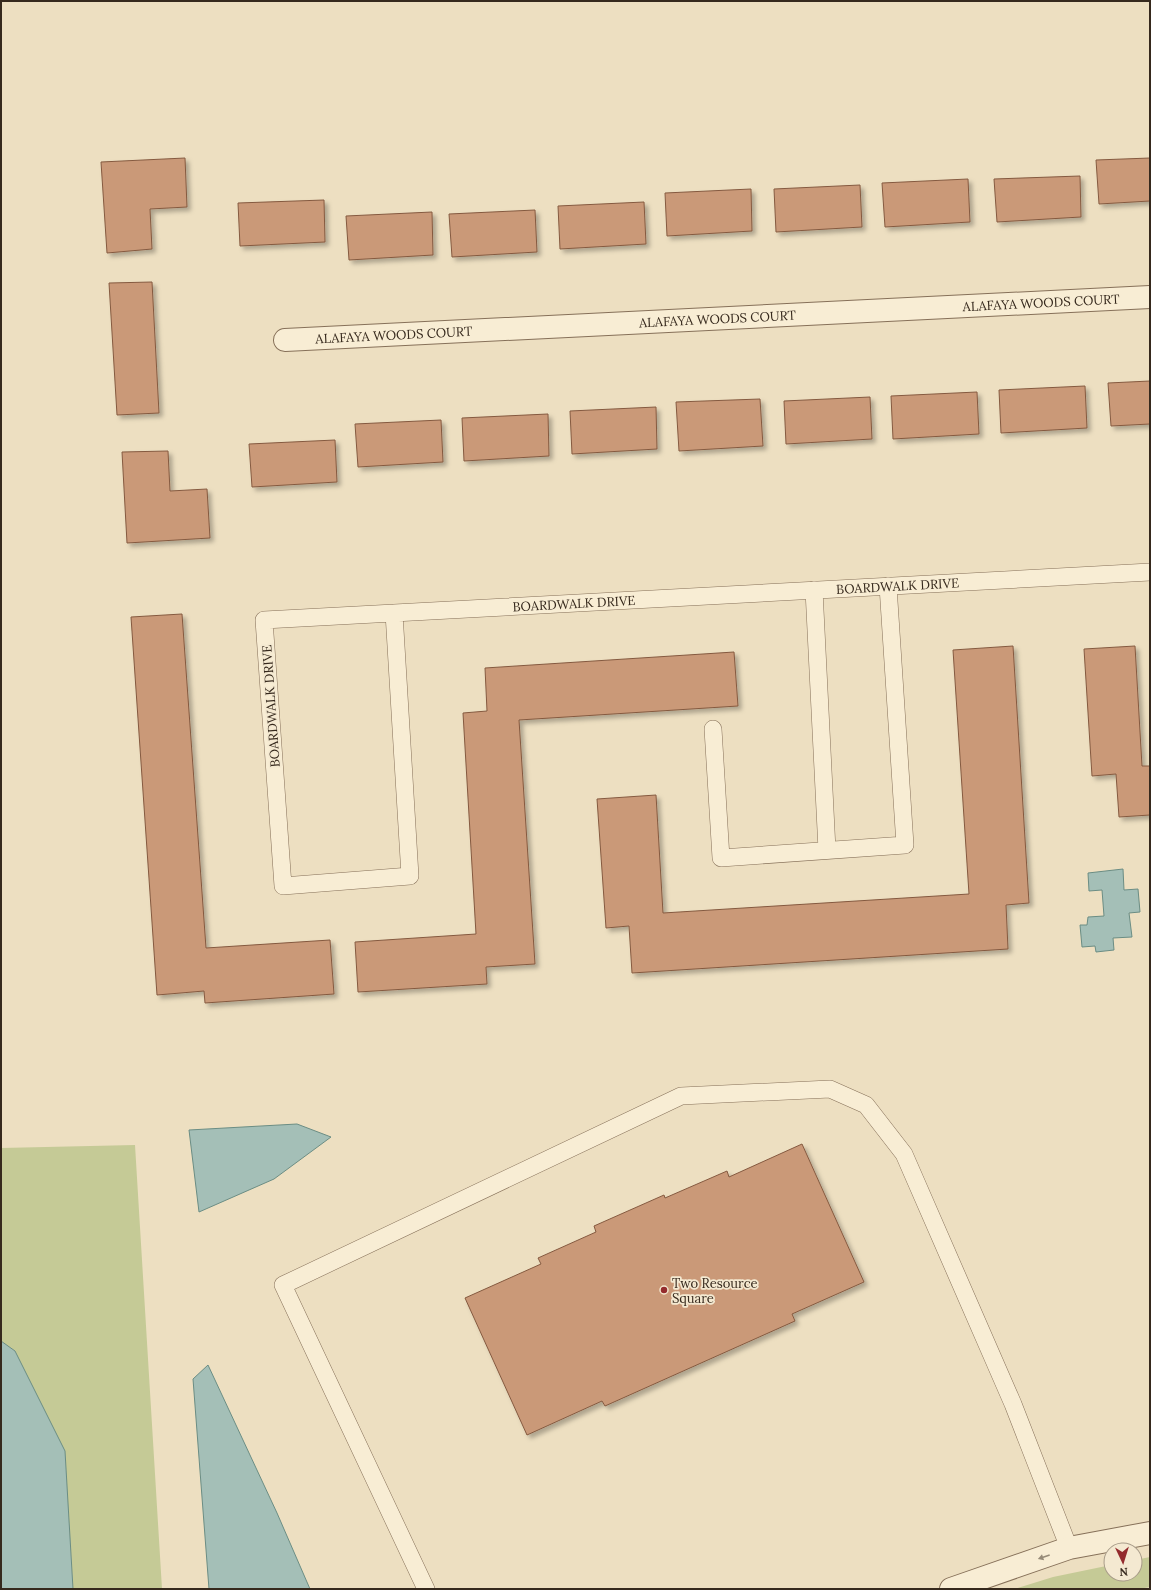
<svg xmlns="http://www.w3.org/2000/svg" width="1151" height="1590" font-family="Lora,serif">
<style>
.green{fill:#c5ca96}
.water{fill:#a4bfb7;stroke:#6b8d84}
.building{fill:#ca9978;stroke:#855a40;filter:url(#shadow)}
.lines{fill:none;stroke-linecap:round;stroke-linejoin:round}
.lane-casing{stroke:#867059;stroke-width:18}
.street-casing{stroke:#867059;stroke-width:24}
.lane{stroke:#f8edd4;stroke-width:17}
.street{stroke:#f8edd4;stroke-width:22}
.oneway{fill:#978b78}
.poi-dot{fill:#942b2d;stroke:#f4e9d1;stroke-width:1.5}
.labels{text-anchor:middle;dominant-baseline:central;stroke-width:3.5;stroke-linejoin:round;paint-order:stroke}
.street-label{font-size:13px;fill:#36291d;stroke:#f4e9d1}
.poi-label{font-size:13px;fill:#36291d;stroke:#f4e9d1;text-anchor:start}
</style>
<defs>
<filter id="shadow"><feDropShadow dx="3.5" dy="3.5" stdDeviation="2" flood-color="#0004"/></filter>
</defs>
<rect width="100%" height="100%" fill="#eddfc1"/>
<g class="green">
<polygon points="135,1145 162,1589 73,1589 71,1553 15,1351 1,1341 1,1148"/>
<polygon points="1150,1557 1150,1587 1139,1589 1014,1589 1053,1577 1111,1565 1111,1574 1135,1574 1135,1560"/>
</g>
<g class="water">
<polygon points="1123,869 1124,890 1138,889 1140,912 1129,913 1132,937 1113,938 1114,950 1096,952 1095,946 1082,947 1080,925 1087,925 1088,917 1104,916 1102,890 1089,891 1088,873"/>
<polygon points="297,1124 331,1137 274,1179 199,1212 189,1130"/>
<polygon points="1,1341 15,1351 65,1451 73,1589 1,1589"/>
<polygon points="208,1365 277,1513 310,1589 209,1589 193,1379"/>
</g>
<g class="building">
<polygon points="185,158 187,207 150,209 152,249 107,253 101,162"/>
<polygon points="1150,158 1150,201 1099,204 1096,160"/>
<polygon points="1080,176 1081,217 997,222 994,179"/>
<polygon points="968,179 970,222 885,227 882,183"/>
<polygon points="860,185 862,227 776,232 774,189"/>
<polygon points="751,189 752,231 667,236 665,193"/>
<polygon points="324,200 325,242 240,246 238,203"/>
<polygon points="644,202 646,244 560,249 558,206"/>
<polygon points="535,210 537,252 452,257 449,214"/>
<polygon points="432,212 433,255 349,260 346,216"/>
<polygon points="152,282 159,413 117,415 109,283"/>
<polygon points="1150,381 1150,424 1111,426 1108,383"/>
<polygon points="1085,386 1087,428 1001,433 999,390"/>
<polygon points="977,392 979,434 893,439 891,396"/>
<polygon points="870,397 872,439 786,444 784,401"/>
<polygon points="760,399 763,446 679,451 676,402"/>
<polygon points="656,407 657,449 572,454 570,411"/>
<polygon points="548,414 549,456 464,461 462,418"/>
<polygon points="441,420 443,462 358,467 355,424"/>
<polygon points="335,440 337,482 252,487 249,444"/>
<polygon points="168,451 170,491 207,489 210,538 127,543 122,452"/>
<polygon points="182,614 206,948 330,940 334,994 205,1003 204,991 157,995 131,617"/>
<polygon points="1013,646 1029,903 1006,905 1008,949 632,973 629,926 606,928 597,799 656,795 663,913 969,894 953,650"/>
<polygon points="1135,646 1142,766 1150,766 1150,815 1119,817 1116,774 1092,776 1084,649"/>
<polygon points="734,652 738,706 519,720 535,964 486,967 487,984 358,992 355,942 476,934 463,713 487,711 485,668"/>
<polygon points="802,1144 864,1282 792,1314 795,1321 605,1406 602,1401 527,1435 465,1298 541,1264 538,1258 596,1232 594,1226 664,1195 665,1198 727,1171 729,1177"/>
</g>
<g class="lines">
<g class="lane-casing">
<g id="lane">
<polyline points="814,590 827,850"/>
<path id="s1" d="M394,613L410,876L283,886L264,620L1150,572"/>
<polyline points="713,729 721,858 905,845 888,586"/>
<polyline points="426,1589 283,1285 681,1096 830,1089 866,1105 904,1154 1013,1404 1069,1548"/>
</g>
</g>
<g class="street-casing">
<g id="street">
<path id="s2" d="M285,340L1150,297"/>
<polyline points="951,1589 1069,1548 1150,1533"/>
</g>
</g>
<use href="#lane" class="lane"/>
<use href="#street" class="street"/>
</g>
<defs><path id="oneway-solid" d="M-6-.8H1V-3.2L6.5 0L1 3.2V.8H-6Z"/></defs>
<use class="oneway" href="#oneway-solid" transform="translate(1044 1557) rotate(161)"/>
<circle class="poi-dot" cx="664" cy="1290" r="4"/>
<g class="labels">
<g class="street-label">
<text stroke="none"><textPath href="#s2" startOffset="757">ALAFAYA WOODS COURT</textPath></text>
<text stroke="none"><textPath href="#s2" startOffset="433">ALAFAYA WOODS COURT</textPath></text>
<text stroke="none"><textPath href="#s2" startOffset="109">ALAFAYA WOODS COURT</textPath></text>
<text stroke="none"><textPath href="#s1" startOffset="1292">BOARDWALK DRIVE</textPath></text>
<text stroke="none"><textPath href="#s1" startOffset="968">BOARDWALK DRIVE</textPath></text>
<text transform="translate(271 706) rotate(-94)">BOARDWALK DRIVE</text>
</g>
<g class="poi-label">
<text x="672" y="1283">Two Resource<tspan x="672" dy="15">Square</tspan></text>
</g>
</g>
<rect width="1151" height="1590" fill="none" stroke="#36291d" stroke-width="4"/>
<g transform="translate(1123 1562) rotate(176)"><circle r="19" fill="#f4e9d1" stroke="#a89c89"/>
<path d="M0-3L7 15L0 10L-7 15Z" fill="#942b2d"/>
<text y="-6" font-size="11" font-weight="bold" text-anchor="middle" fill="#36291d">N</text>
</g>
</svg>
